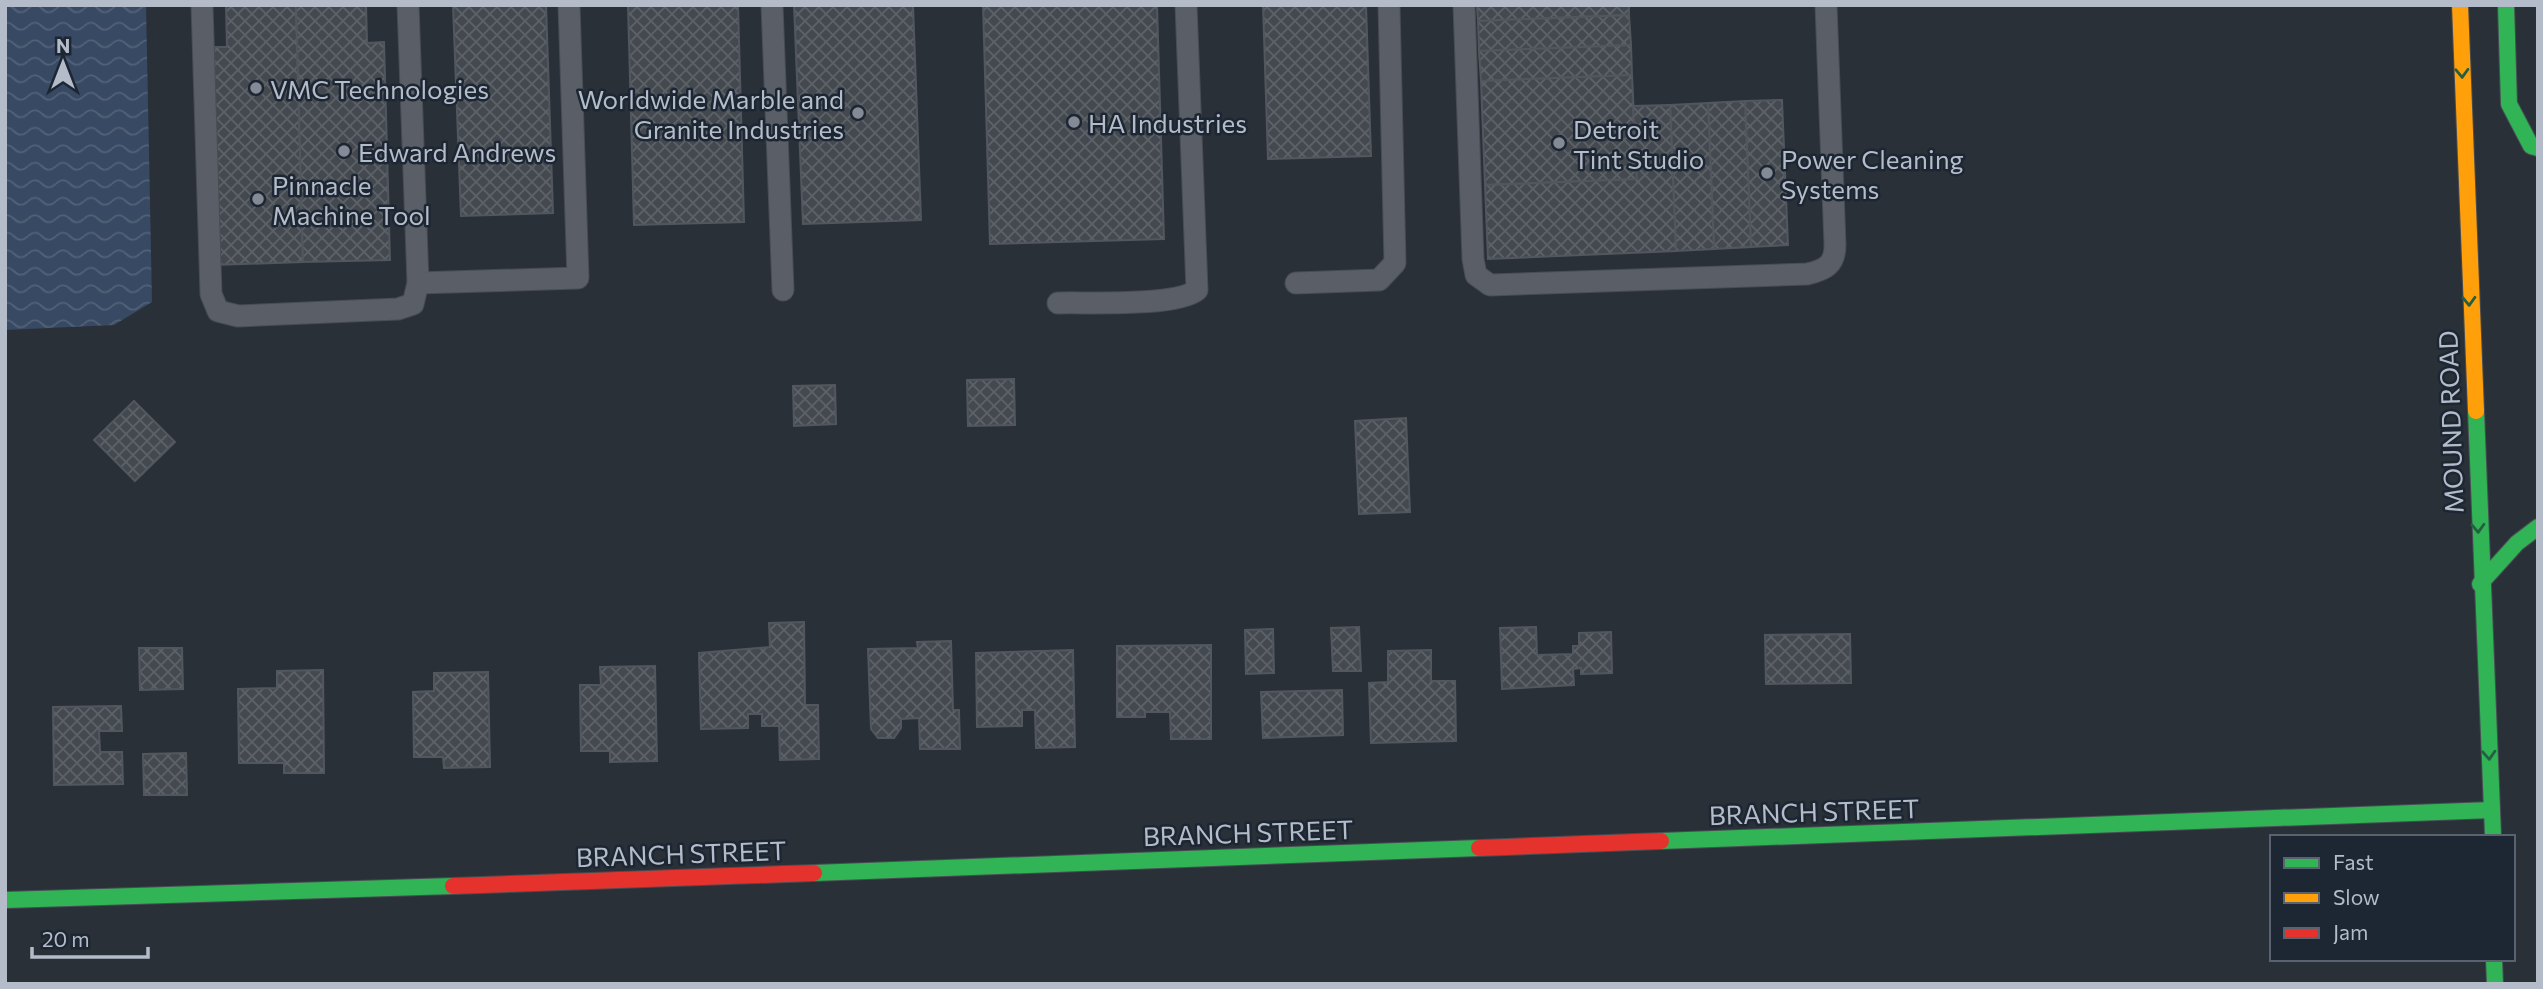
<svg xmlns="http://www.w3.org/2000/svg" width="2543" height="989" font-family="Commissioner,sans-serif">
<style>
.water{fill:url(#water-waves)}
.building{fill:url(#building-cross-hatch);stroke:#52575f;stroke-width:2}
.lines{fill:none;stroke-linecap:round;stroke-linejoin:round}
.lane-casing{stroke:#484c53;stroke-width:23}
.fast-casing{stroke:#484c53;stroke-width:18}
.slow-casing{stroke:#484c53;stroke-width:18}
.jam-casing{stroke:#484c53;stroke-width:18}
.lane{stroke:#5a5e66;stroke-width:21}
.fast{stroke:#30b455;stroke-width:16}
.slow{stroke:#ff9f0a;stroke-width:16}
.jam{stroke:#e5322d;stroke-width:16}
.oneway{stroke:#255f41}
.poi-dot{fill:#848b96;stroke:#1d2633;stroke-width:2.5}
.labels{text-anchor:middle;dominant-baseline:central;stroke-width:5;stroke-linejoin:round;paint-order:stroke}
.poi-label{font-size:26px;fill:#b4bcc9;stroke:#1d2633;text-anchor:start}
.street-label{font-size:26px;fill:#b4bcc9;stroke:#1d2633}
</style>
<defs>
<pattern id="water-waves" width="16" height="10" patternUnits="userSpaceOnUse" patternTransform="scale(1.75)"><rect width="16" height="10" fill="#384963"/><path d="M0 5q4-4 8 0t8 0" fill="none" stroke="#526178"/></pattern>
<pattern id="building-cross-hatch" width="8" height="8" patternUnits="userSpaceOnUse" patternTransform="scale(1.75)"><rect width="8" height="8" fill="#444950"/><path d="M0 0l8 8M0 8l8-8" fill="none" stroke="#5d6168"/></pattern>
</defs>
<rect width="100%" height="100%" fill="#2a3038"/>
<polygon class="water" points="5,5 146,5 152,302 114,325 5,330"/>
<g class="building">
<polygon points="226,5 296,5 303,262 215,265 210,47 227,47"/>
<polygon points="296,5 366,5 367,43 384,42 390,260 303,262"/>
<polygon points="453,5 546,5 553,213 461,216"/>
<polygon points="628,5 738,5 744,222 634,225"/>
<polygon points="794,5 913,5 921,220 803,224"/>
<polygon points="983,5 1157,5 1164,239 990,244"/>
<polygon points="1263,5 1366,5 1371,156 1268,159"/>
<polygon points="1477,5 1629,5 1629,15 1478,21"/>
<polygon points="1629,15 1631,45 1479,51 1478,21"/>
<polygon points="1631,45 1632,75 1481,81 1479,51"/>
<polygon points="1632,75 1637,179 1485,185 1481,81"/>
<polygon points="1782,100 1788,245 1751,247 1745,101"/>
<polygon points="1745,101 1751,247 1714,249 1708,103"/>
<polygon points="1708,103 1714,249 1676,251 1670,105"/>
<polygon points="1670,105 1676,251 1488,259 1485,185 1637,179 1633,106"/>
<polygon points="1014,379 1015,425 968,426 967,380"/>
<polygon points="835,385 836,424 794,426 793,386"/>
<polygon points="134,401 175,442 135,481 94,440"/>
<polygon points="1406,418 1410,512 1359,514 1355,421"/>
<polygon points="804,622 805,705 818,705 819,759 780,760 779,726 762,726 762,714 748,714 748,728 701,729 699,653 770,647 769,623"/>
<polygon points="1359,627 1361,671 1333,671 1331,628"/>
<polygon points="1536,627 1537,655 1573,654 1573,646 1579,646 1579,633 1611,632 1612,673 1581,674 1581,668 1573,669 1574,685 1502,689 1500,628"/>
<polygon points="1273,629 1274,673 1246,674 1245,630"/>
<polygon points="1850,634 1851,683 1766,684 1765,635"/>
<polygon points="951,641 953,710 959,710 960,749 920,749 919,718 901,719 901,728 894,738 878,738 871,729 868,649 918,648 917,642"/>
<polygon points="1211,645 1211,739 1171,739 1170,712 1145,712 1145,717 1117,717 1117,646"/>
<polygon points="139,648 182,648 183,689 140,690"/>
<polygon points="1073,650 1075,747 1036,748 1035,710 1022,710 1022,726 977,727 976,653"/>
<polygon points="1431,650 1431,681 1455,681 1456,741 1371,743 1369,683 1388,682 1388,651"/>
<polygon points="655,666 657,761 610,762 610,751 581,751 580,685 601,685 600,667"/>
<polygon points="323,670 324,773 284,773 284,763 239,763 238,689 277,688 277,671"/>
<polygon points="488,672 490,767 444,768 443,757 414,757 413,692 434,691 434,673"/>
<polygon points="1342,690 1343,735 1263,738 1261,692"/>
<polygon points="121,706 122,731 99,731 100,752 122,752 123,784 54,785 53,707"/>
<polygon points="186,753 187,795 144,795 143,754"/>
</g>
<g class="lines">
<g class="lane-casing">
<g id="lane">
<polyline points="202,5 211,294 218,311 238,316 398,309 413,304 418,283 408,5"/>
<polyline points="772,5 783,290"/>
<path d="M1464,5L1473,259L1476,275L1490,285L1807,274C1825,270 1835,265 1835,245L1826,5"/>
<polyline points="418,283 578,278 569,5"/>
<polyline points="1296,283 1379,280 1395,263 1389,5"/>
<path d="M1058,303C1088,302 1176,307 1197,290L1186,5"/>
</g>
</g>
<g class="fast-casing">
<g id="fast">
<polyline points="2506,5 2509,104 2531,146 2538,148"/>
<polyline points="2476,411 2493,835"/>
<polyline points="2480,584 2517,543 2538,527"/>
<polyline points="1661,841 2492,810"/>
<polyline points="814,873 1479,848"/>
<polyline points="5,900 453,886"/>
<polyline points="2494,959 2495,984"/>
</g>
</g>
<g class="slow-casing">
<polyline id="slow" points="2460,5 2476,411"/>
</g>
<g class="jam-casing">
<g id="jam">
<polyline points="1479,848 1661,841"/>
<polyline points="453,886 814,873"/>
</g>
</g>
<use href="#lane" class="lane"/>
<use href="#fast" class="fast"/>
<use href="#slow" class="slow"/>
<use href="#jam" class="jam"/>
</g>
<defs><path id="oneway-chevron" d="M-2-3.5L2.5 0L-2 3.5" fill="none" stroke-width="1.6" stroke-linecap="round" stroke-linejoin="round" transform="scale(1.75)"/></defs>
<g class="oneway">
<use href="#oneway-chevron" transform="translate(2462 73) rotate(88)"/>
<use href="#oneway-chevron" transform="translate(2469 301) rotate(88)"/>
<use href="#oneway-chevron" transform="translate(2478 528) rotate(88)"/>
<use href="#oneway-chevron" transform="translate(2489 755) rotate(87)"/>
</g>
<g class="poi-dot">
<circle cx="256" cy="88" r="7"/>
<circle cx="858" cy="113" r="7"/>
<circle cx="1074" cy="122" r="7"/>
<circle cx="1559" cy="143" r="7"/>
<circle cx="344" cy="151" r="7"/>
<circle cx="1767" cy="173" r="7"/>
<circle cx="258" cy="199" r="7"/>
</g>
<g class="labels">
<g class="poi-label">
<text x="270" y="88">VMC Technologies</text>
<text x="844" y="98" text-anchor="end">Worldwide Marble and<tspan x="844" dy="30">Granite Industries</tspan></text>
<text x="1088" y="122">HA Industries</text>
<text x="1573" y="128">Detroit<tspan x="1573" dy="30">Tint Studio</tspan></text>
<text x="358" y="151">Edward Andrews</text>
<text x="1781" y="158">Power Cleaning<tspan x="1781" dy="30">Systems</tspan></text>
<text x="272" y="184">Pinnacle<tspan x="272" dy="30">Machine Tool</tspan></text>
</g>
<g class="street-label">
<text transform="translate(2450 422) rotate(-92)">MOUND ROAD</text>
<text transform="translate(1814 811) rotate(-2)">BRANCH STREET</text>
<text transform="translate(1248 832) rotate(-2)">BRANCH STREET</text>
<text transform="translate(681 853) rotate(-2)">BRANCH STREET</text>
</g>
</g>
<rect width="2543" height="989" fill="none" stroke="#b4bcc9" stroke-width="14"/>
<rect x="2270" y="835" width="245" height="126" fill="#1d2633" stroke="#59626f" stroke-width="2"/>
<rect x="2284" y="858" width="35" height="10" fill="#30b455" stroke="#59626f" stroke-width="2"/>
<text x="2333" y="870" font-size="21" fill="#b4bcc9">Fast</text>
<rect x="2284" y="893" width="35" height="10" fill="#ff9f0a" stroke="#59626f" stroke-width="2"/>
<text x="2333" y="905" font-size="21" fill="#b4bcc9">Slow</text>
<rect x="2284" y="928" width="35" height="10" fill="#e5322d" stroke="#59626f" stroke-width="2"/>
<text x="2333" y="940" font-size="21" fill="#b4bcc9">Jam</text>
<g transform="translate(63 63)" stroke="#1d2633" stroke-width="5" paint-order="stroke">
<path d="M0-5L12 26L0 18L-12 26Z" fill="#b4bcc9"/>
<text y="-10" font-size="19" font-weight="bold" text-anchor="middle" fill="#b4bcc9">N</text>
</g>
<path d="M32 947v10h116v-10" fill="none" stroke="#b4bcc9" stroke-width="3.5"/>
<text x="42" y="947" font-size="21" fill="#b4bcc9" stroke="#1d2633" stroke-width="5" paint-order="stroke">20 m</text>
</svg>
